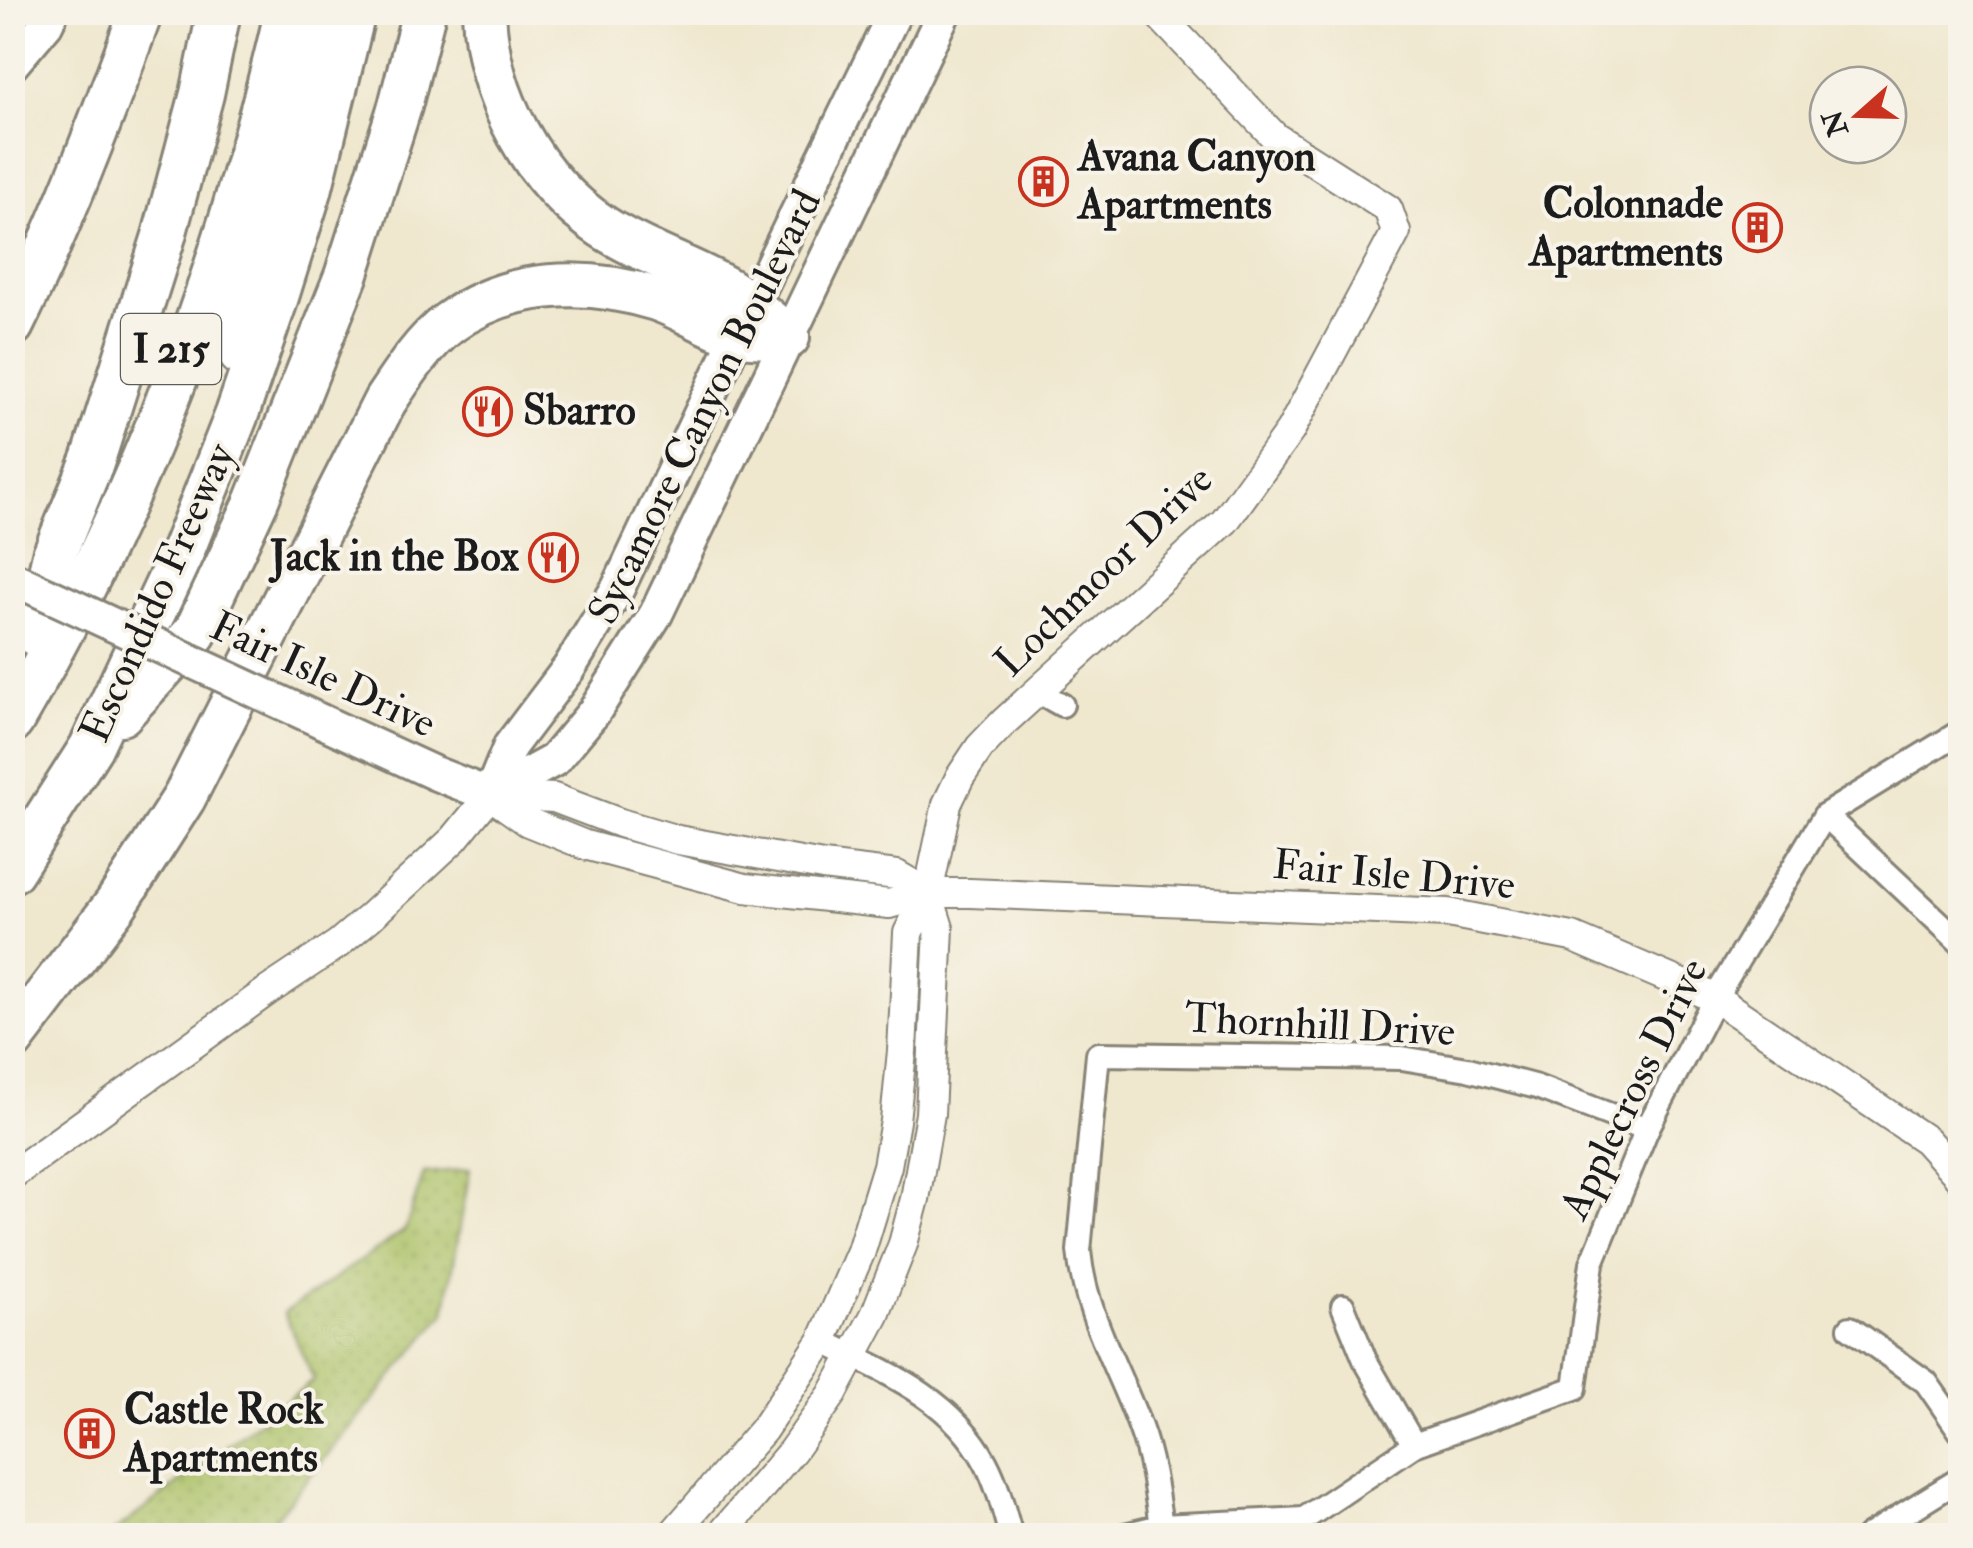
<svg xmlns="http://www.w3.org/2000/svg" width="1973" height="1548" font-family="'IM FELL Double Pica',serif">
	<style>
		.park { fill: url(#park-dots); stroke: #646e41; stroke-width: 2.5 }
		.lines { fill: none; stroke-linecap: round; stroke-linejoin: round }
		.minor-casing { stroke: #868275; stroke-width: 28 }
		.tertiary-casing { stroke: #868275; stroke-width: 32 }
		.secondary-casing { stroke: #868275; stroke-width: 38 }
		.motorway-casing { stroke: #868275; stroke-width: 48 }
		.minor { stroke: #fff; stroke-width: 22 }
		.tertiary { stroke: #fff; stroke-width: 28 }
		.secondary { stroke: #fff; stroke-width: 32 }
		.motorway { stroke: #fff; stroke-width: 42 }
		.secondary-bridge-casing { stroke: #868275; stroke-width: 38; stroke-linecap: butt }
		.secondary-bridge { stroke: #fff; stroke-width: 32 }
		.labels { text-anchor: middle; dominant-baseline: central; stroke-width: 8; stroke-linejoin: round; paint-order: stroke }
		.shield { fill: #f7f3e8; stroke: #5e5c59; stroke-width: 2.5 }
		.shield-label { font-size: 40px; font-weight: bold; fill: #1c1c1c }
		.poi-label { font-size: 42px; font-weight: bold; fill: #1c1c1c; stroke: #f7f3e8; text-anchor: start }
		.street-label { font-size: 42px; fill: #1c1c1c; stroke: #f7f3e8 }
	</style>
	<defs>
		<pattern id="park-dots" width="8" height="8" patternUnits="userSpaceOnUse" patternTransform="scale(2.5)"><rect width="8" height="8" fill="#abc166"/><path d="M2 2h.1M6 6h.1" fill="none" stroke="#93a558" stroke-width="1.8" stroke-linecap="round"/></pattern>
	</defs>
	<rect width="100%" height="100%" fill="#f7f3e8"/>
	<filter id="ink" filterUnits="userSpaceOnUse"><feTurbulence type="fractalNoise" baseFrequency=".01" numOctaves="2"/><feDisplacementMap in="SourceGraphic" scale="20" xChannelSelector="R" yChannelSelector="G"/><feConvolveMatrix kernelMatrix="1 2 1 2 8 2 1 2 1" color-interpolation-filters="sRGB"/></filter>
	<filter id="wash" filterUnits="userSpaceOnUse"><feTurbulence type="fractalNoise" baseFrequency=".0048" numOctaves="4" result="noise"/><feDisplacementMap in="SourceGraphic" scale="40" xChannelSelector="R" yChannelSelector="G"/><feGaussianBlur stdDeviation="2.25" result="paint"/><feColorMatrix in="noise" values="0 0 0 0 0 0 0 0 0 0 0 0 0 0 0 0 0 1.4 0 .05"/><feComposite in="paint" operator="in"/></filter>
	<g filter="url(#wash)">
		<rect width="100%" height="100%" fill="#efe7ce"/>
		<path class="park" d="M470,1169L445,1313L261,1535H110L314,1380L284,1313L405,1230L424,1173Z"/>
	</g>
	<g filter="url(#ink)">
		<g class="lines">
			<defs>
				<g id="minor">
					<path d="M1037,691L1062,705"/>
					<path d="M1825,815L1960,942"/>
					<path d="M1343,1306L1365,1360L1414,1445"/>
					<path d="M1850,1328L1926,1382L1960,1431"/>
					<path d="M822,1341C884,1371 952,1398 986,1463C998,1486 1004,1511 1011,1536"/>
					<path d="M1161,1526C1156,1492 1152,1459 1140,1427C1118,1367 1085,1315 1079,1251L1098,1054L1402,1058L1468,1069L1537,1087L1647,1129"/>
					<path d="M1120,1536L1161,1526L1304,1519L1414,1445L1575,1388L1592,1263L1647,1129L1715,998L1825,815L1960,732"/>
					<path d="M1868,1536L1960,1479"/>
				</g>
				<g id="tertiary">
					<path d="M490,795L528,822L585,845L745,888L889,904L928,893H970L1448,913L1572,937L1715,998L1926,1140L1960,1178"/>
					<path d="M490,795L554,798L620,823L678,840L823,866L897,875L928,893"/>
					<path d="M12,1175L266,992L338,944L370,917L454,839L490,795"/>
					<path d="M671,1536L763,1430L777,1409L822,1341L861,1251L887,1166L895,1121L902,1051L908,933L928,893L947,804L960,777L980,747L1005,721L1225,521L1290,431L1396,232L1388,209L1275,137L1156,12"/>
					<path d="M720,1536L792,1451L832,1395L875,1315L903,1244L915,1199L930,1114L939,928L928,893"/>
				</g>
				<g id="secondary">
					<path d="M12,64L46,24L52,12"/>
					<path d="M321,721L434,773L490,795"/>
					<path d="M490,795L554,760L594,712L656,614L944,12"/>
					<path d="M490,795L510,746L569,668L618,588L738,334L895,12"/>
				</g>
				<g id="motorway">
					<path d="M484,12C487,96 533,181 603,227C641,252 687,266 727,289C749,302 768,321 788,337"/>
					<path d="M12,325C62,224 102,118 141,12"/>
					<path d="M240,354L243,307L282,174L320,12"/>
					<path d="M35,634L54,555L93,460L164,236L202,94L219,12"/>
					<path d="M121,714L195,633L257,500L346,276L400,106L424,12"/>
					<path d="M12,721C116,542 195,352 250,153C263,106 276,60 286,12"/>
					<path d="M12,871L91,747L183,550L237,414L275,303L310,191L354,12"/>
					<path d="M12,1040L116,904L184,798L385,401C403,374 423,343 449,323C509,279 587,277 656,299C683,308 706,325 734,333C750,338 770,336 788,337"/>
				</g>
			</defs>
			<use href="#minor" class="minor-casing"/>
			<use href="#tertiary" class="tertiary-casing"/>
			<use href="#secondary" class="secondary-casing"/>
			<use href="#motorway" class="motorway-casing"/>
			<use href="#minor" class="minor"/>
			<use href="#tertiary" class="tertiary"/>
			<use href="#secondary" class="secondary"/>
			<use href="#motorway" class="motorway"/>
			<defs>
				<path id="secondary-bridge" d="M12,578L321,721"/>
			</defs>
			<use href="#secondary-bridge" class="secondary-bridge-casing"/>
			<use href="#secondary-bridge" class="secondary-bridge"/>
		</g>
	</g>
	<defs>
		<symbol id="building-ring" viewBox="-11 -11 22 22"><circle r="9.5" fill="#f7f3e8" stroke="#c8321e" stroke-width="1.5"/><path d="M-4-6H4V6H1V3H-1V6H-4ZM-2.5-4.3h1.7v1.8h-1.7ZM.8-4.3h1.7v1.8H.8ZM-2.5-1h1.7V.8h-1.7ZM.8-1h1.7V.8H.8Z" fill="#c8321e"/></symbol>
		<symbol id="restaurant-ring" viewBox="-11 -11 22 22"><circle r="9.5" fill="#f7f3e8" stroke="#c8321e" stroke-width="1.5"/><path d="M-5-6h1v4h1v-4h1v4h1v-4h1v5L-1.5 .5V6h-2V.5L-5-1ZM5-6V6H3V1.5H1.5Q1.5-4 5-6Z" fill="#c8321e"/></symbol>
	</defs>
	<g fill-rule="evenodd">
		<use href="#building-ring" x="1016" y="154" width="55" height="55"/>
		<use href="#building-ring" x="1730" y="200" width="55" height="55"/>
		<use href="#restaurant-ring" x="460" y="384" width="55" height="55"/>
		<use href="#restaurant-ring" x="526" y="530" width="55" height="55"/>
		<use href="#building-ring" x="62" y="1406" width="55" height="55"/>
	</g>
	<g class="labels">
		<rect class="shield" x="121" y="314" width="100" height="70" rx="8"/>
		<g class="shield-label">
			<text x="171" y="349">I 215</text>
		</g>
		<g class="poi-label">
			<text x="1078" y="157">Avana Canyon<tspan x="1078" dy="48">Apartments</tspan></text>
			<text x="1723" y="204" text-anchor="end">Colonnade<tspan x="1723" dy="48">Apartments</tspan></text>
			<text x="523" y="411">Sbarro</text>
			<text x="519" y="557" text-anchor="end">Jack in the Box</text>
			<text x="124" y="1410">Castle Rock<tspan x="124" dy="48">Apartments</tspan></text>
		</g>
		<g class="street-label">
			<text transform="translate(705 407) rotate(-64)">Sycamore Canyon Boulevard</text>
			<text transform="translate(1104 571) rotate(-44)">Lochmoor Drive</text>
			<text transform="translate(158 593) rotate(-66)">Escondido Freeway</text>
			<text transform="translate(323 675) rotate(25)">Fair Isle Drive</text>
			<text transform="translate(1394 875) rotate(5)">Fair Isle Drive</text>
			<text transform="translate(1320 1025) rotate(3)">Thornhill Drive</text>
			<text transform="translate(1634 1089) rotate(-64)">Applecross Drive</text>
		</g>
	</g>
	<rect width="1973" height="1548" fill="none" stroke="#f7f3e8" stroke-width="50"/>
	<g transform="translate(1858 115) rotate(250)"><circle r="48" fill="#f7f3e8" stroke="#9f9d96" stroke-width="2.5"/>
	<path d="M0-8L18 38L0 25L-18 38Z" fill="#c8321e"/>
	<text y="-15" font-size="28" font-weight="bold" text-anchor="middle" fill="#1c1c1c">N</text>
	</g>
</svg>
